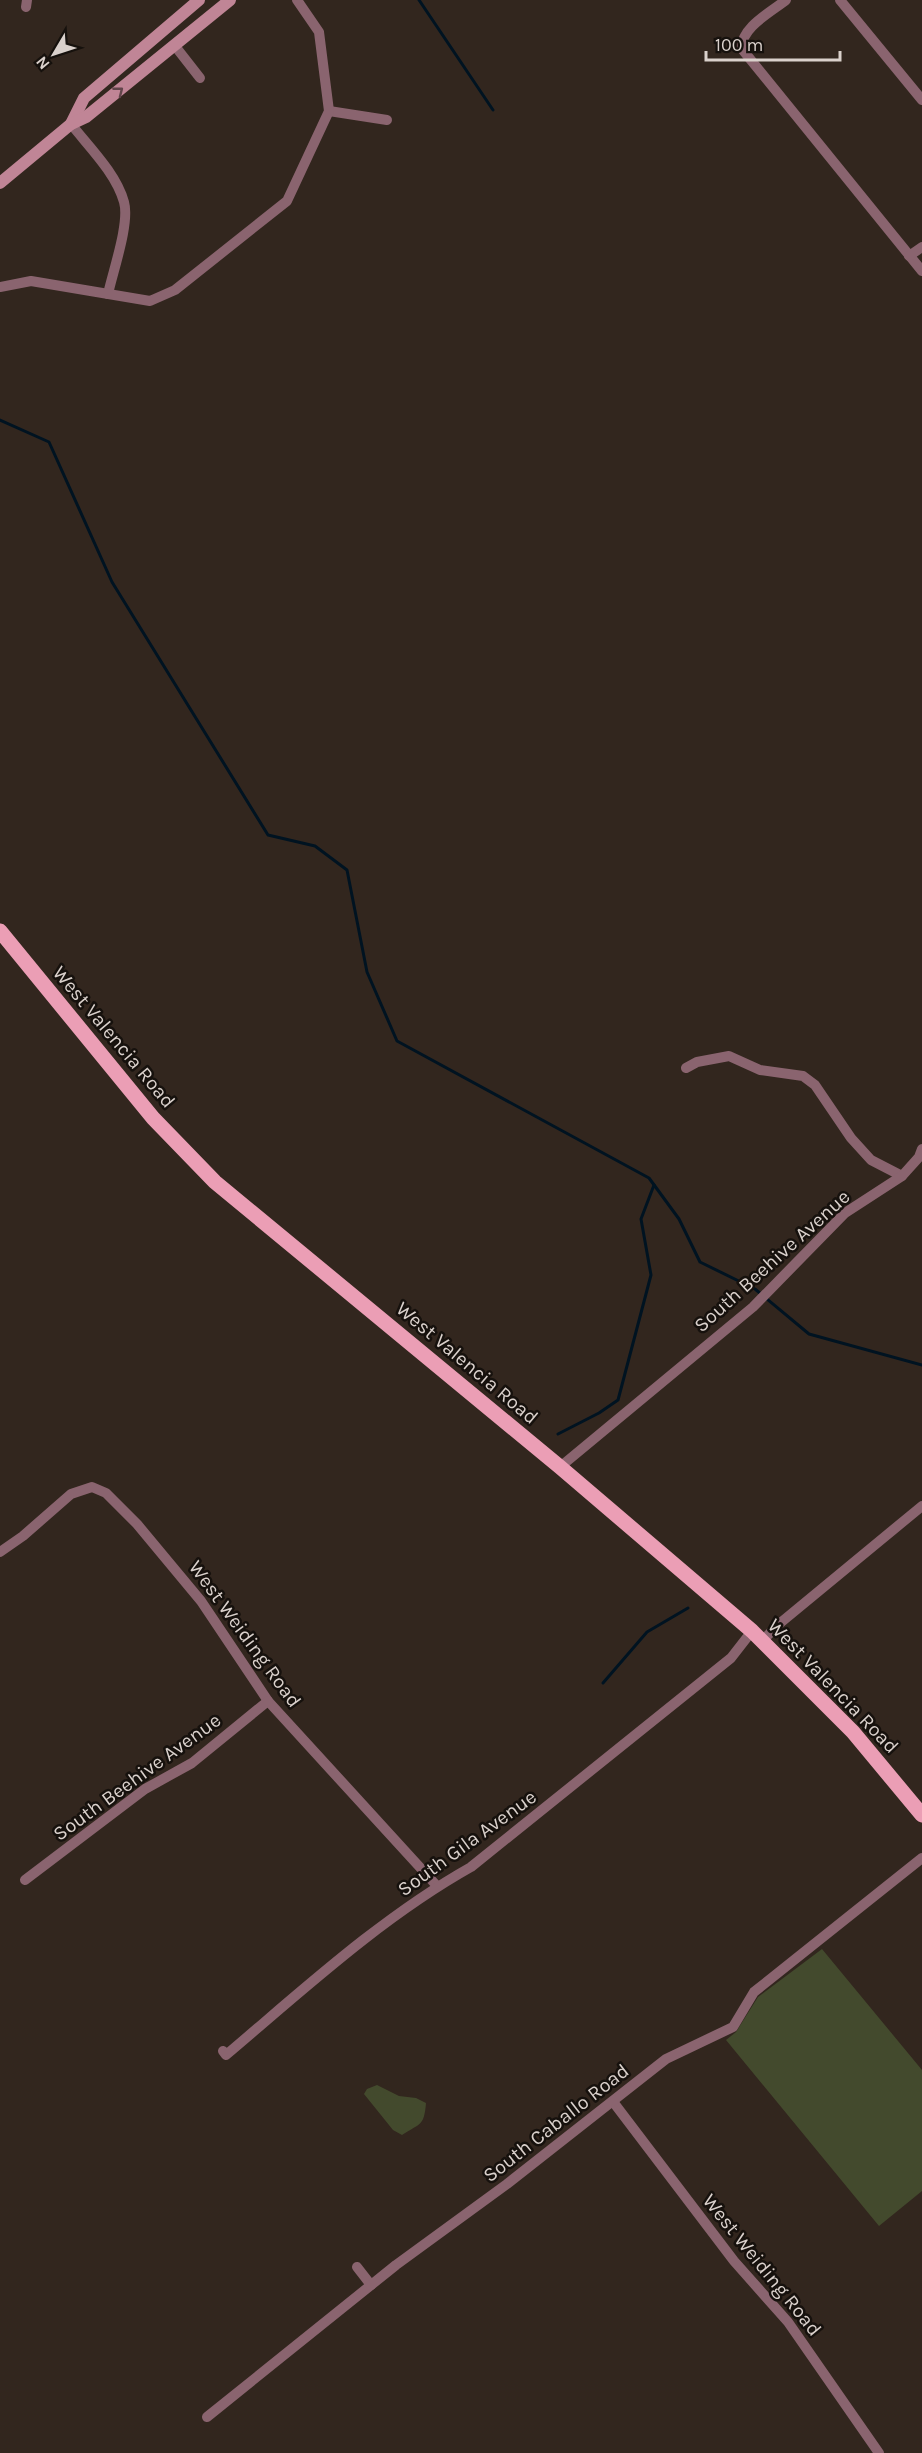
<svg xmlns="http://www.w3.org/2000/svg" width="922" height="2453" font-family="Karla,sans-serif">
	<style>
		.green { fill: #434a2d }
		.lines { fill: none; stroke-linecap: round; stroke-linejoin: round }
		.stream { stroke: #001321; stroke-width: 3 }
		.street { stroke: #8a646f; stroke-width: 10 }
		.secondary { stroke: #c08596; stroke-width: 12 }
		.primary { stroke: #eb9eb5; stroke-width: 15 }
		.oneway { stroke: #62454b }
		.labels { text-anchor: middle; dominant-baseline: central; stroke-width: 5; stroke-linejoin: round; paint-order: stroke }
		.street-label { font-size: 20px; fill: #dad1cc; stroke: #16110d }
	</style>
	<rect width="100%" height="100%" fill="#32261e"/>
	<g class="green">
		<path d="M822,1949L922,2070V2191L879,2226L726,2040L736,2032L758,1997Z"/>
		<path d="M377,2085L399,2096L416,2098L426,2103C424,2127 420,2123 402,2135L393,2130L364,2094L367,2089Z"/>
	</g>
	<g class="lines">
		<g class="stream">
			<path d="M419,0L493,110"/>
			<path d="M0,420L49,442L112,582L268,835L315,846L347,870L367,972L397,1041L649,1178L679,1219L700,1262L755,1289L809,1334L922,1365"/>
			<path d="M558,1434L599,1413L618,1400L651,1275L641,1219L654,1185"/>
			<path d="M603,1683L647,1632L688,1608"/>
		</g>
		<g class="street">
			<path d="M786,0C771,12 740,28 742,49L922,271"/>
			<path d="M840,0L922,100"/>
			<path d="M26,7L27,0"/>
			<path d="M175,46L200,78"/>
			<path d="M329,111L387,120"/>
			<path d="M71,124C89,147 116,173 124,202C130,223 113,271 108,294"/>
			<path d="M909,256L922,247"/>
			<path d="M0,287L31,281L150,301L175,290L287,201L329,111L319,32L297,0"/>
			<path d="M686,1068L697,1062L729,1056L760,1070L803,1076L815,1085L851,1138L871,1160L902,1176"/>
			<path d="M560,1467L753,1307L845,1213L902,1176L919,1157L922,1149"/>
			<path d="M0,1552L23,1536L71,1494L92,1487L106,1493L137,1524L201,1601L268,1701L437,1886"/>
			<path d="M762,1641L779,1624L922,1506"/>
			<path d="M25,1880L145,1789L192,1763L268,1701"/>
			<path d="M223,2051L226,2055C304,1989 382,1917 471,1867L731,1658L752,1631"/>
			<path d="M614,2103L734,2261L788,2322L879,2453"/>
			<path d="M357,2267L371,2285"/>
			<path d="M207,2417L396,2265L507,2184L666,2059L733,2027L754,1992L922,1858"/>
		</g>
		<g class="secondary">
			<path d="M71,124L84,98L199,0"/>
			<path d="M0,183L71,124L86,117L230,0"/>
		</g>
		<path class="primary" d="M0,931L153,1118L215,1182L560,1467L752,1631L853,1732L922,1815"/>
	</g>
	<defs><path id="oneway-chevron" d="M-2-3.5L2.5 0L-2 3.5" fill="none" stroke-width="1.6" stroke-linecap="round" stroke-linejoin="round" transform="scale(1.5)"/></defs>
	<use class="oneway" href="#oneway-chevron" transform="translate(119 91) rotate(-38)"/>
	<g class="labels">
		<g class="street-label">
			<text transform="translate(114 1037) rotate(50)">West Valencia Road</text>
			<text transform="translate(772 1261) rotate(-42)">South Beehive Avenue</text>
			<text transform="translate(467 1363) rotate(40)">West Valencia Road</text>
			<text transform="translate(245 1634) rotate(54)">West Weiding Road</text>
			<text transform="translate(833 1686) rotate(46)">West Valencia Road</text>
			<text transform="translate(137 1777) rotate(-36)">South Beehive Avenue</text>
			<text transform="translate(467 1843) rotate(-36)">South Gila Avenue</text>
			<text transform="translate(556 2123) rotate(-38)">South Caballo Road</text>
			<text transform="translate(762 2265) rotate(51)">West Weiding Road</text>
		</g>
	</g>
	<g transform="translate(54 54) rotate(231)" stroke="#16110d" stroke-width="4.5" paint-order="stroke">
	<path d="M0-4.5L10 22L0 15L-10 22Z" fill="#dad1cc"/>
	<text y="-9" font-size="16" font-weight="bold" text-anchor="middle" fill="#dad1cc">N</text>
	</g>
	<path d="M706 51v9h134v-9" fill="none" stroke="#dad1cc" stroke-width="3"/>
	<text x="715" y="51" font-size="18" fill="#dad1cc" stroke="#16110d" stroke-width="4.5" paint-order="stroke">100 m</text>
</svg>
